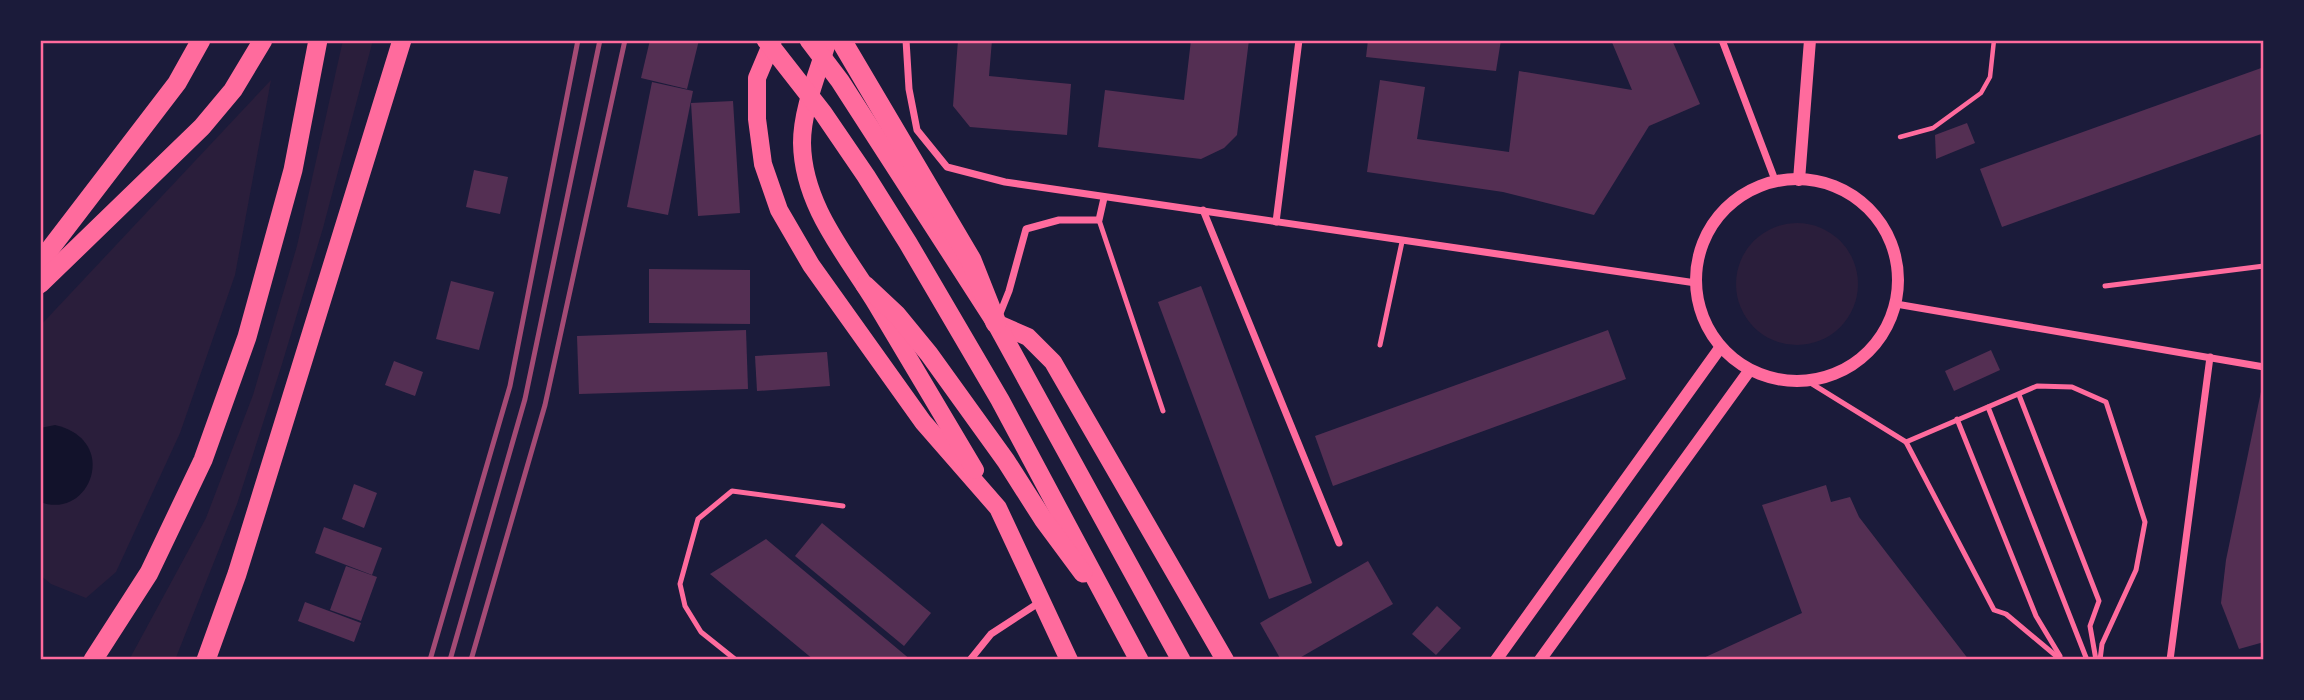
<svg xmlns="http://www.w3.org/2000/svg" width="2304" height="700" font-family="'Archivo Narrow',sans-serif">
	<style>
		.green { fill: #2a1e3b }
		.water { fill: #12122b }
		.building { fill: #542f53 }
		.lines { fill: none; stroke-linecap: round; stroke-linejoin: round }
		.path { stroke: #ff6b9d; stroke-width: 4.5 }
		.service { stroke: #ff6b9d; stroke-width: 5 }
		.minor { stroke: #ff6b9d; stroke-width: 7 }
		.tertiary { stroke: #ff6b9d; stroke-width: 12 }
		.primary { stroke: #ff6b9d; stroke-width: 18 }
		.trunk { stroke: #ff6b9d; stroke-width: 19 }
		.motorway { stroke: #ff6b9d; stroke-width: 21 }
		.rail { stroke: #a44b75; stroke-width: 5 }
		.neatline { fill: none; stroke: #ff6b9d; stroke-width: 2.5 }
	</style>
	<rect width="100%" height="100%" fill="#1b1b3a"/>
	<g class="green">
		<path d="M343,40H373L323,228L282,364L237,504L175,660H129L206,518L253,395L297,246Z"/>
		<path d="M271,80L235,275L180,433L116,572L86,598L51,584L40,575V326Z"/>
		<circle cx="1797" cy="284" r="61"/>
	</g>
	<path class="water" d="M55,425C121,440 90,521 40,502V428Z"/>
	<g class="building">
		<path d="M650,40H699L687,89L641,78Z"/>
		<path d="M958,40H992L989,76L1071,84L1067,135L970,127L953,106Z"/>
		<path d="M1191,40H1249L1237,135L1224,148L1201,159L1098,147L1105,90L1184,100Z"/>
		<path d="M1368,40H1501L1496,71L1366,57Z"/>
		<path d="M1611,40H1672L1700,104L1649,126L1594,215L1503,192L1367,172L1380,80L1425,87L1417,139L1509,152L1519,71L1632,90Z"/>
		<path d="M2264,67V133L2002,227L1980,169Z"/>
		<path d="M652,82L693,91L668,215L627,207Z"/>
		<path d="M733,101L740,213L698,216L691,103Z"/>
		<path d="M1967,123L1975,143L1936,159L1935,135Z"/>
		<path d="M474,170L508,177L500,214L466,207Z"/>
		<path d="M649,269L750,270V324L649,323Z"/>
		<path d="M451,281L494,292L479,350L436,339Z"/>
		<path d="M1201,286L1312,583L1269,599L1158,302Z"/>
		<path d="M746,330L748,389L579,394L577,336Z"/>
		<path d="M1608,330L1626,379L1333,486L1315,436Z"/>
		<path d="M1991,350L2000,370L1954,391L1945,371Z"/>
		<path d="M827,352L830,386L757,391L755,356Z"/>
		<path d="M394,361L423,372L415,396L385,385Z"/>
		<path d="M2263,382L2264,642L2239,649L2221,603L2226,560Z"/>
		<path d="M354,484L377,493L364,528L342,519Z"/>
		<path d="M1826,485L1831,502L1850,497L1859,517L1969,660H1699L1802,613L1762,505Z"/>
		<path d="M822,523L931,613L904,646L795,556Z"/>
		<path d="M324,527L382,548L372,575L315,553Z"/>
		<path d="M766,539L911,660H814L710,574Z"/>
		<path d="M1368,561L1393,604L1296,660H1281L1260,623Z"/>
		<path d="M346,566L377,577L361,621L330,610Z"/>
		<path d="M305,602L361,623L354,642L298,621Z"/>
		<path d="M1437,606L1461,628L1436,655L1412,634Z"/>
	</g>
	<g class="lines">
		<path class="path" d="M1900,137L1933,128L1981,93L1990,77L1994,40"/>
		<g class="service">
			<path d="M1099,220L1163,411"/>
			<path d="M2105,286L2264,266"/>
			<path d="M1380,345L1402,242"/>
			<path d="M1809,382L1906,442L2037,386L2072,387L2106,402L2145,522L2136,570L2102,644L2100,660"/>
			<path d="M2019,395L2099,601L2090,626L2096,660"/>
			<path d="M1988,407L2087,660"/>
			<path d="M1957,419L2036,616L2060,656"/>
			<path d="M1906,442L1994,610L2006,614L2061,660"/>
			<path d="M736,660L701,632L685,606L680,584L698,519L732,491L843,506"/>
		</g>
		<g class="minor">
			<path d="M906,40L909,89L917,130L947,167L1005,182L1696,283"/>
			<path d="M1722,40L1775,180"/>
			<path d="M1203,210L1339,543"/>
			<path d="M1276,222L1299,40"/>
			<path d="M1896,304L2264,367"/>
			<path d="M999,316L1009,291L1026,229L1059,220H1099L1104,198"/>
			<path d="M970,660L991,634L1040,602"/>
			<path d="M2170,660L2210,357"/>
		</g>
		<g class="tertiary">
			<circle cx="1797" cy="280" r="101"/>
			<path d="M1799,180L1810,40"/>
			<path d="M1496,660L1720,348"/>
			<path d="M1540,660L1749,371"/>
		</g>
		<g class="primary">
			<path d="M773,40L757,78V119L763,164L779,210L811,265L923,422L998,508L1069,660"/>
			<path d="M828,40C818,73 802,109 802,143C803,206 846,254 877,305C910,360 942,415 975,470"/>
			<path d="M996,323L1028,337L1053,362L1225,660"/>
		</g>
		<g class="trunk">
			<path d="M766,40L823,113L866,176L908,243L1000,400L1139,660"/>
			<path d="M809,40L840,81L996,323L1181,660"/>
			<path d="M40,262L177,83L201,40"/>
			<path d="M40,284L202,127L233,90L263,40"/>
			<path d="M865,285L897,315L929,354L1006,461L1043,519L1083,573"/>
			<path d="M93,660L149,573L203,460L247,337L293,170L318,40"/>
			<path d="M206,660L237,574L402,40"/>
		</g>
		<path class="motorway" d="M841,40L971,260L996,323"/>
		<g class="rail">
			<path d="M430,660L510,386L578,40"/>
			<path d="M450,660L525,399L600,40"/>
			<path d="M471,660L545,405L625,40"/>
		</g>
	</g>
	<rect width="2304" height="700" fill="none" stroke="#1b1b3a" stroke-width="84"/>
	<rect x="42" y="42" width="2220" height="616" class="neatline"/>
</svg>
